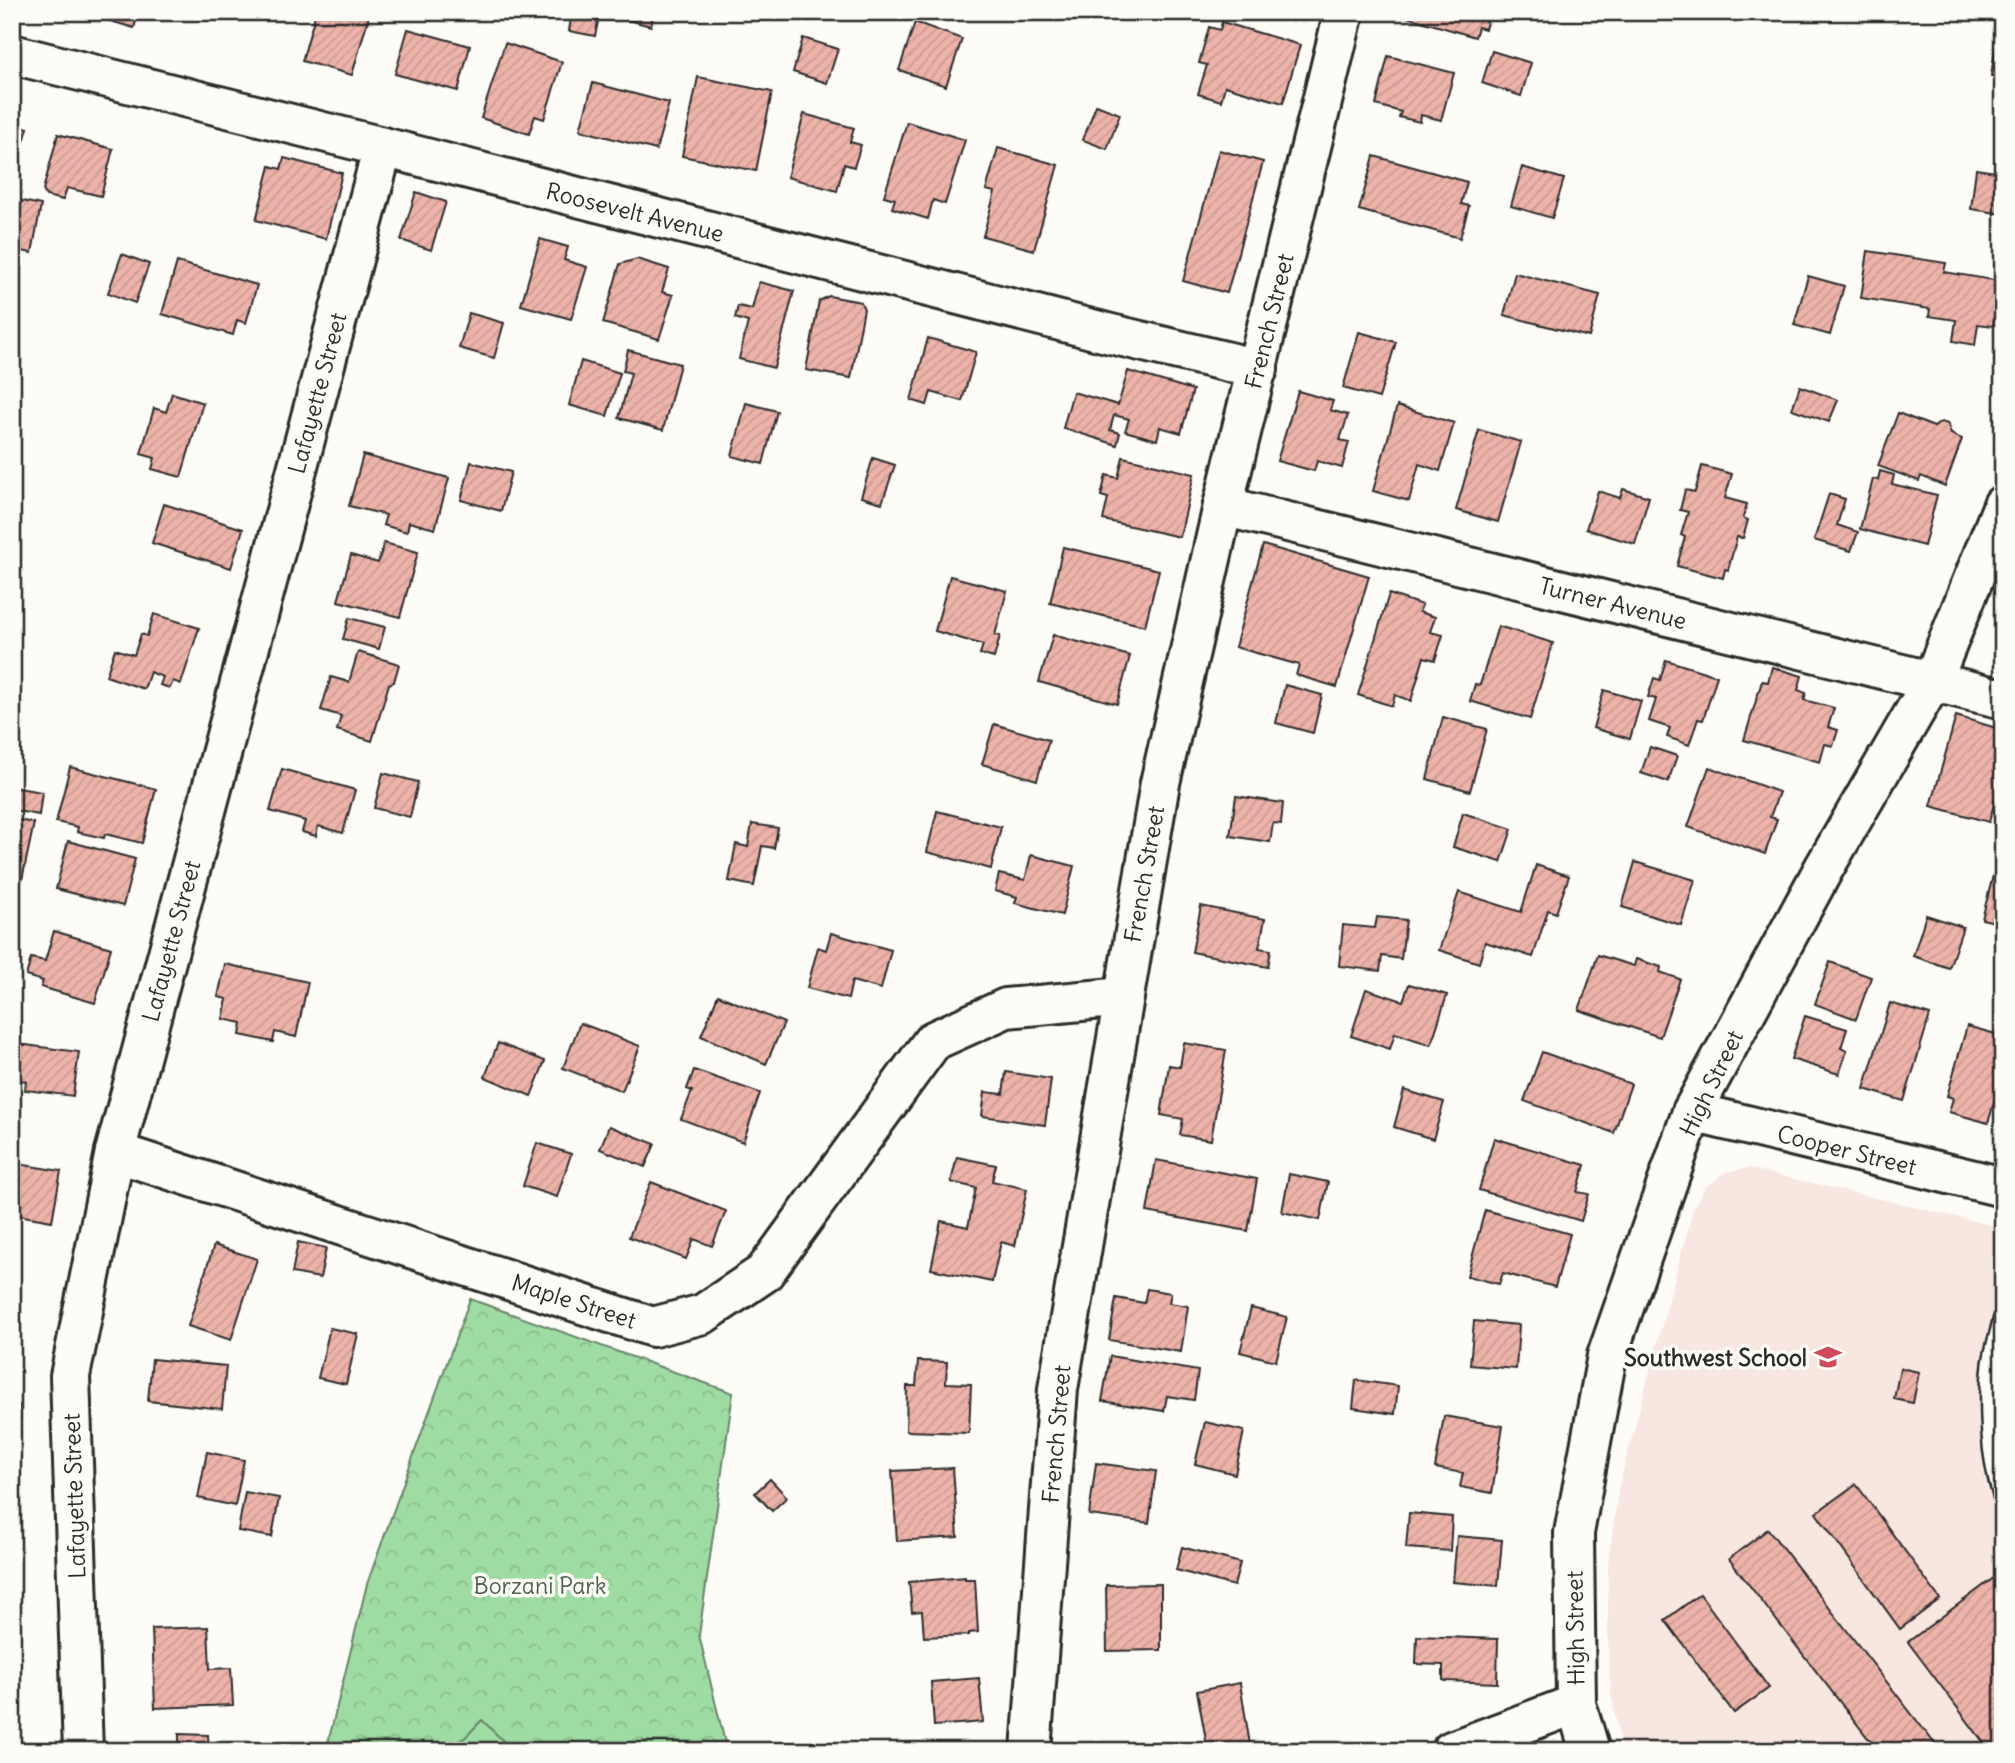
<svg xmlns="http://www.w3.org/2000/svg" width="2015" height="1763" font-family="Delius,sans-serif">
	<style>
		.built { fill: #f8e6e0 }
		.park { fill: url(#park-crowns); stroke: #658467; stroke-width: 2 }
		.garden { fill: #9fdca3; stroke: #658467; stroke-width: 2 }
		.building { fill: url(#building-hatch); stroke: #2b2b2b; stroke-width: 2 }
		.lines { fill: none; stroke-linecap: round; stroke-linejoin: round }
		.lane-casing { stroke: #2b2b2b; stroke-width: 24 }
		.street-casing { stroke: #2b2b2b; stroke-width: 44 }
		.secondary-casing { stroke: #2b2b2b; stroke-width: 44 }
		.lane { stroke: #fdfcf7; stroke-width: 19 }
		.street { stroke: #fdfcf7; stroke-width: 38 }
		.secondary { stroke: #fdfcf7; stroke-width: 38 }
		.labels { text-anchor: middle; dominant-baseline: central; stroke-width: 7; stroke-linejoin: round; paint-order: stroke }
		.street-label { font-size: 23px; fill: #2b2b2b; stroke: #fdfcf7 }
		.poi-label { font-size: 23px; font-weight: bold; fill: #2b2b2b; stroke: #fdfcf7; text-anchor: end }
		.park-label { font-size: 23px; fill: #4e604f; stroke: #fdfcf7 }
	</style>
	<defs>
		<pattern id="park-crowns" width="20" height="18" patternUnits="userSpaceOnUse" patternTransform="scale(1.75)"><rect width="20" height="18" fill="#9fdca3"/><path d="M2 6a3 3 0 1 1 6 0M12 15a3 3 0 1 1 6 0" fill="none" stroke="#89bd8c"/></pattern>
		<pattern id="building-hatch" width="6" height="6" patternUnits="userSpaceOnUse" patternTransform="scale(1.75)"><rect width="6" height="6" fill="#edb3a9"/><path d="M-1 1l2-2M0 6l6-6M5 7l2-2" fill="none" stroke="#cb9a92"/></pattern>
	</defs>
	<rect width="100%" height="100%" fill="#fdfcf7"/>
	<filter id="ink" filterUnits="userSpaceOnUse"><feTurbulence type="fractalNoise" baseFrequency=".0143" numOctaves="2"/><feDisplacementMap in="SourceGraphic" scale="14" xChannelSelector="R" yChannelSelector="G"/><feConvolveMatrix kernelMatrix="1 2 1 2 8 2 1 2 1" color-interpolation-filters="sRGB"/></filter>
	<g filter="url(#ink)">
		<path class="built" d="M1748,1168L2003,1228V1751H1622L1611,1694L1608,1643V1562L1619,1486L1694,1206L1705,1188L1725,1172Z"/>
		<path class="park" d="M470,1299L733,1393L699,1635L727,1751H326L367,1584Z"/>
		<path class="garden" d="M482,1720L513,1751H452Z"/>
		<g class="building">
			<path d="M87,12H139L134,28L87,14Z"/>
			<path d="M316,12H370L352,75L302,61Z"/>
			<path d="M572,12H600L595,36L569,31Z"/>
			<path d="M609,12H654L651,26L608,15Z"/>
			<path d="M1397,12H1490L1485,29L1478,27L1475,37L1397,14Z"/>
			<path d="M915,22L962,39L946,86L899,70Z"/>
			<path d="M1222,22L1300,45L1283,103L1225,86L1221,101L1198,94L1207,65L1199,63L1209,27L1220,30Z"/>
			<path d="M408,29L470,46L458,91L395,74Z"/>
			<path d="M1998,31L2003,32V78L1991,76Z"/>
			<path d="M803,38L838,49L827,83L793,72Z"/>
			<path d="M505,43L562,62L544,119L535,116L529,134L481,118Z"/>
			<path d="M1492,51L1531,63L1521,96L1482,83Z"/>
			<path d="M1388,56L1454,73L1441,120L1421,115L1420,122L1399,117L1401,112L1376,105Z"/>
			<path d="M698,77L772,92L756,171L682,156Z"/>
			<path d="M593,83L669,103L656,150L580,130Z"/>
			<path d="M1096,105L1120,114L1107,149L1083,140Z"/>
			<path d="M804,114L854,128L850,142L861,145L854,167L844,164L837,191L787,177Z"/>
			<path d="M907,122L965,140L945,204L933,200L928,219L892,208L895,199L884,196Z"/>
			<path d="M12,124L28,128L13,178H12Z"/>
			<path d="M58,134L113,149L101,196L67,188L63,200L46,196L43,190Z"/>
			<path d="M998,148L1058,165L1034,250L983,236L995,192L986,190Z"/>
			<path d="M1219,150L1263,162L1227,293L1183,281Z"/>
			<path d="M1374,156L1467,182L1461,204L1469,206L1460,238L1359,210Z"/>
			<path d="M284,158L342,173L326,239L256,220L270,166L281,169Z"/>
			<path d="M1522,167L1564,179L1552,218L1511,206Z"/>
			<path d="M1976,169L2003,173V214L1971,209Z"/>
			<path d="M416,192L446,202L431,250L401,240Z"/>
			<path d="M18,200L41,205L32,253L12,249V227Z"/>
			<path d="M540,239L568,247L564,260L587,267L571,319L521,305Z"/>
			<path d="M1868,251L1946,263L1944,272L2000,281L1993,326L1978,324L1975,345L1953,341L1956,320L1929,316L1930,309L1861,298Z"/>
			<path d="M122,254L149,264L135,303L108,293Z"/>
			<path d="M637,259L669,269L662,292L673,295L659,339L603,323L620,264Z"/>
			<path d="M177,262L257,285L246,323L237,320L233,335L162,314Z"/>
			<path d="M1515,273L1600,295L1589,337L1504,315Z"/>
			<path d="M1808,276L1844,286L1830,335L1794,325Z"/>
			<path d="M759,282L794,291L774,368L739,359L748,322L735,318L738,306L752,309Z"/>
			<path d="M829,296L861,302L864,309L851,378L806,370L819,301Z"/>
			<path d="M469,313L504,323L494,358L459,348Z"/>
			<path d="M1359,332L1396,342L1379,398L1343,388Z"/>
			<path d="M928,338L976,352L962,401L931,392L927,405L911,400Z"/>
			<path d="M628,350L680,364L663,430L619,418L631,373L623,371Z"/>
			<path d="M581,361L620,373L607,416L569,405Z"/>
			<path d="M1128,371L1193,390L1181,433L1160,427L1157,440L1125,431L1129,419L1114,415L1110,430L1120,433L1117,445L1063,428L1073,392L1118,405Z"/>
			<path d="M1800,386L1838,400L1829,422L1792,409Z"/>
			<path d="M1298,391L1333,401L1330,410L1348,415L1340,440L1349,442L1342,468L1317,461L1314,471L1277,461Z"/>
			<path d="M172,393L203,403L181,477L152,469L155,458L141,454L154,408L166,412Z"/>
			<path d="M746,403L777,411L763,464L732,456Z"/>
			<path d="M1397,406L1454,423L1440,471L1419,464L1409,501L1373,491Z"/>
			<path d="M1898,413L1934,427L1941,422L1948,424L1951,434L1962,439L1945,486L1921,476L1919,481L1878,466Z"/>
			<path d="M1479,430L1521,442L1498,522L1456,510Z"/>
			<path d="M363,455L449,478L435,529L409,522L407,532L383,525L386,515L349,506Z"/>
			<path d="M1123,457L1194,474L1180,537L1103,520L1108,498L1101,496L1106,475L1118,478Z"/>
			<path d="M873,458L895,465L882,503L861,497Z"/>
			<path d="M471,462L511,472L501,511L461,500Z"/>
			<path d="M1702,466L1732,474L1725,498L1747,504L1743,518L1748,520L1743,538L1737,537L1728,570L1725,569L1723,578L1677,566L1685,537L1681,535L1688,512L1680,510L1685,490L1695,492Z"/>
			<path d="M1880,471L1894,475L1892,484L1937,495L1924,546L1860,529L1873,479L1878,480Z"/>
			<path d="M1623,489L1649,497L1635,544L1586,529L1598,491L1620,498Z"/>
			<path d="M1829,494L1845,499L1837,525L1858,532L1851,551L1814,540Z"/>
			<path d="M164,504L243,529L231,568L152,543Z"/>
			<path d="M384,543L418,552L400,617L338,601L351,555L378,563Z"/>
			<path d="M1263,545L1369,576L1337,687L1296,675L1299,665L1235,647Z"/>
			<path d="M1063,547L1159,570L1145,626L1050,603Z"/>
			<path d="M950,576L1007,591L995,635L1000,636L994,658L980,654L983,645L935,631Z"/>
			<path d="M1389,594L1422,605L1419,612L1435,617L1430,632L1443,635L1435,660L1424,657L1411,701L1395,695L1392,706L1358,695Z"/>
			<path d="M154,614L199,628L181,684L173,681L170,688L160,685L163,677L150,672L144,689L106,676L115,649L134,655L141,634L147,636Z"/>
			<path d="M349,618L385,627L379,649L343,639Z"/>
			<path d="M1498,626L1553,643L1530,719L1470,701L1475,684L1480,685Z"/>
			<path d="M1053,635L1130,656L1117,704L1039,682Z"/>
			<path d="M358,652L399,664L394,682L389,684L372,741L337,730L341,716L321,710L331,677L349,682Z"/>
			<path d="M1666,660L1717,676L1703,720L1698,719L1689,745L1667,737L1670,728L1649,721L1656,699L1648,697L1654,678L1660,680Z"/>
			<path d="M1772,667L1802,676L1798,690L1806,693L1804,700L1834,708L1828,727L1838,730L1833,746L1825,744L1820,762L1744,740L1762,681L1768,682Z"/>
			<path d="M1285,685L1322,695L1313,733L1276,723Z"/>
			<path d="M1604,690L1641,701L1630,739L1593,728Z"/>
			<path d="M1956,716L2003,730V773L1989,822L1931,806Z"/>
			<path d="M1443,717L1487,729L1470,791L1427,779Z"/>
			<path d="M994,724L1049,740L1037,780L982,764Z"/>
			<path d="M1650,747L1677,756L1668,782L1641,773Z"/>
			<path d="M70,767L156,789L142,843L105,834L104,838L77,832L78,827L56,822Z"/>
			<path d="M1709,767L1779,792L1770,817L1777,819L1765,854L1688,827Z"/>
			<path d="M282,769L355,790L343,833L318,826L316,836L302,832L305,821L270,811Z"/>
			<path d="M383,773L418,782L410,817L374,808Z"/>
			<path d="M12,787L42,792L39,815L12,810Z"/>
			<path d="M1236,796L1283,803L1281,824L1273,823L1270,842L1230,836Z"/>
			<path d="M937,811L1001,827L991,869L927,852Z"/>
			<path d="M1463,813L1512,829L1501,862L1453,847Z"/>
			<path d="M12,819L34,823L22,880L12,878Z"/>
			<path d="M752,824L778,828L774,848L762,846L754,886L729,881L736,844L748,847Z"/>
			<path d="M2003,836V924L1982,919Z"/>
			<path d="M68,841L135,859L123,906L56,889Z"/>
			<path d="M1031,855L1074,866L1062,915L1015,903L1017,897L995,891L999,874L1025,880Z"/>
			<path d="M1635,862L1695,880L1681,925L1622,907Z"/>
			<path d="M1536,865L1569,876L1556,913L1548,910L1533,957L1485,942L1479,963L1439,950L1459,892L1521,912Z"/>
			<path d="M1201,906L1265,919L1259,948L1271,950L1268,967L1192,952Z"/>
			<path d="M1926,915L1963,927L1949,968L1913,956Z"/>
			<path d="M1377,917L1406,920L1401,959L1382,956L1380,971L1339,966L1343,925L1375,928Z"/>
			<path d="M54,931L111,948L95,1003L41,987L43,981L26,976L31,958L45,961Z"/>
			<path d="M831,933L891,950L881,989L852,981L848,999L807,988L818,947L826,950Z"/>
			<path d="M1598,955L1634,966L1636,959L1661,967L1660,972L1680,979L1660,1037L1579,1010Z"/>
			<path d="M1830,962L1871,977L1856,1019L1815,1004Z"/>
			<path d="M225,964L308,982L296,1037L275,1032L273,1042L240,1035L242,1023L223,1019L227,999L218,997Z"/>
			<path d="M1409,984L1447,995L1431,1045L1395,1033L1390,1049L1351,1036L1366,989L1403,1001Z"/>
			<path d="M718,995L784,1023L766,1064L701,1036Z"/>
			<path d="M1890,1003L1930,1015L1904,1101L1864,1089Z"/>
			<path d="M1805,1016L1847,1029L1841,1048L1847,1051L1839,1074L1791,1059Z"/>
			<path d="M580,1023L640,1046L622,1091L563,1068Z"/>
			<path d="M1967,1026L2003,1036V1072L1988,1123L1949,1112L1953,1098L1947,1096Z"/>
			<path d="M498,1043L545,1061L531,1096L485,1077Z"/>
			<path d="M1184,1043L1226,1050L1211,1140L1180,1135L1183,1119L1161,1115L1169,1065L1180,1067Z"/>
			<path d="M18,1044L79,1052L73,1096L25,1090L26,1081L13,1079Z"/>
			<path d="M1542,1052L1631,1084L1614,1133L1524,1101Z"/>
			<path d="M694,1070L760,1093L743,1142L681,1119L692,1091L687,1089Z"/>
			<path d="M1006,1072L1051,1079L1045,1125L982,1116L985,1092L1003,1094Z"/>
			<path d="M1404,1090L1444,1102L1433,1139L1394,1127Z"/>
			<path d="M609,1126L655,1144L645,1167L600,1149Z"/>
			<path d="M1494,1138L1585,1165L1577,1192L1589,1194L1581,1221L1479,1190Z"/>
			<path d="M537,1143L571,1154L557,1197L523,1186Z"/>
			<path d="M957,1157L996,1165L992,1181L1027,1189L1015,1246L1001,1242L992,1282L931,1269L941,1221L968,1227L976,1188L951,1182Z"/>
			<path d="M1156,1160L1257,1179L1248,1231L1147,1212Z"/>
			<path d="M12,1163L61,1171L52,1221L12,1214Z"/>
			<path d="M1289,1174L1328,1182L1320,1220L1282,1212Z"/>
			<path d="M651,1182L726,1211L712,1246L694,1239L686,1259L629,1237Z"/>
			<path d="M1485,1210L1570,1234L1555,1287L1503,1273L1499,1284L1467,1276Z"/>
			<path d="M298,1242L326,1248L320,1278L292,1273Z"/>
			<path d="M214,1245L257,1259L231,1340L188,1326Z"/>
			<path d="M1147,1289L1171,1293L1169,1303L1188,1306L1181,1352L1109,1340L1116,1298L1144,1303Z"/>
			<path d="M1251,1308L1287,1317L1276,1361L1240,1352Z"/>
			<path d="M1474,1321L1519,1325L1516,1369L1470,1365Z"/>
			<path d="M330,1328L358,1334L346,1384L318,1378Z"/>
			<path d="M1110,1356L1198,1371L1194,1400L1167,1396L1164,1411L1102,1401Z"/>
			<path d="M152,1359L226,1366L222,1409L148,1401Z"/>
			<path d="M918,1361L947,1362L946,1383L971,1384L969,1433L906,1431L907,1386H916Z"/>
			<path d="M1900,1368L1919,1372L1913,1403L1894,1399Z"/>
			<path d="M1356,1380L1398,1386L1395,1414L1353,1408Z"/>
			<path d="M12,1405H19L17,1458H12Z"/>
			<path d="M1444,1416L1503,1426L1492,1493L1460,1487L1463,1473L1435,1468Z"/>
			<path d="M1205,1422L1244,1431L1235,1474L1195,1464Z"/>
			<path d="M207,1452L244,1460L235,1506L198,1498Z"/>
			<path d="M1096,1463L1156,1471L1149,1523L1089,1515Z"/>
			<path d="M953,1468L958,1537L897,1541L892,1471Z"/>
			<path d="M770,1479L787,1497L772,1511L755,1493Z"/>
			<path d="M1856,1484L1940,1599L1900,1629L1816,1513Z"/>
			<path d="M245,1492L279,1498L272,1537L238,1531Z"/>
			<path d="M1409,1513L1452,1517L1450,1551L1406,1548Z"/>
			<path d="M1768,1529L1935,1744L1926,1751H1878L1729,1559Z"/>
			<path d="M1457,1536L1502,1540L1498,1586L1453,1582Z"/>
			<path d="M1182,1547L1240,1563L1234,1586L1176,1570Z"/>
			<path d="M2003,1571V1745L1995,1751H1990L1908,1642Z"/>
			<path d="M965,1577V1579H975L978,1632L969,1633V1635L924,1637L922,1611L912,1612L909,1582Z"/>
			<path d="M1161,1584V1650L1107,1651L1106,1585Z"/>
			<path d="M1700,1594L1769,1688L1734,1713L1665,1620Z"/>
			<path d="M208,1627L210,1669L231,1668L233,1705L155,1708L152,1629Z"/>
			<path d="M1417,1636L1498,1639L1497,1683L1446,1681L1443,1680V1665L1416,1664Z"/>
			<path d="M979,1678L983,1722L934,1726L931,1682Z"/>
			<path d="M1240,1683L1251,1751H1208L1197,1691Z"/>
			<path d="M179,1734L208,1735L209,1751H149V1747H179Z"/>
		</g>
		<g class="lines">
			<defs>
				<path id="lane" d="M2003,1321C2000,1335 1995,1349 1993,1364C1988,1404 1991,1457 2003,1495"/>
				<g id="street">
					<path d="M12,54L383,147L1111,334L1258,369"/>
					<path d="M1223,506L2003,699"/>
					<path d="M1692,1112L2003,1187"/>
					<path d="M115,1152L653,1327L703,1314L764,1273L933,1041L1006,1008L1124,997"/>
					<path d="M83,1751L70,1376L115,1152L383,147"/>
					<path d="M1031,1751L1058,1389L1160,783L1223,506L1344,12"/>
					<path d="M1451,1751L1576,1704"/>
				</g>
				<path id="secondary" d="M1590,1751L1576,1704L1574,1533L1607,1356L1692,1112L1824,868L1932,682L2003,505"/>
			</defs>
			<use href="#lane" class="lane-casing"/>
			<use href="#street" class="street-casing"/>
			<use href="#secondary" class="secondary-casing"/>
			<use href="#lane" class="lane"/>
			<use href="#street" class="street"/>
			<use href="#secondary" class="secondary"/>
		</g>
	</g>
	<defs>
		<symbol id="school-bare" viewBox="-9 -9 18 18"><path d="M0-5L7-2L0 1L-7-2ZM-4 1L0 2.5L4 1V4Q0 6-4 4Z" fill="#d1495b" stroke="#fdfcf7" stroke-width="2.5" paint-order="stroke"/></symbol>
	</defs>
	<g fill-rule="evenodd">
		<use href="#school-bare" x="1809" y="1338" width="38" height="38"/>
	</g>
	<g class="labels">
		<g class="street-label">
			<text transform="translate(635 212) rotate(14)">Roosevelt Avenue</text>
			<text transform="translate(1269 321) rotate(-76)">French Street</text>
			<text transform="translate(317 393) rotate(-75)">Lafayette Street</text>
			<text transform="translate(1613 603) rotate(14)">Turner Avenue</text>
			<text transform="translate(1144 874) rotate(-80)">French Street</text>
			<text transform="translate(171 941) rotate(-75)">Lafayette Street</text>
			<text transform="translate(1711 1083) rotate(-64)">High Street</text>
			<text transform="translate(1847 1150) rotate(14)">Cooper Street</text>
			<text transform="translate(574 1301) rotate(18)">Maple Street</text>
			<text transform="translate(1056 1434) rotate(-85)">French Street</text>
			<text transform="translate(74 1496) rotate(-92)">Lafayette Street</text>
			<text transform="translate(1575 1628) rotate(-91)">High Street</text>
		</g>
		<g class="poi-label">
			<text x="1807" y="1357">Southwest School</text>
		</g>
		<g class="park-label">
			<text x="540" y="1585">Borzani Park</text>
		</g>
	</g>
	<rect width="2015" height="1763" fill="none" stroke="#fdfcf7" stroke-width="42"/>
	<rect x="21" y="21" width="1973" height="1721" fill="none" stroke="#2b2b2b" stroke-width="2.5" filter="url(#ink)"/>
</svg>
